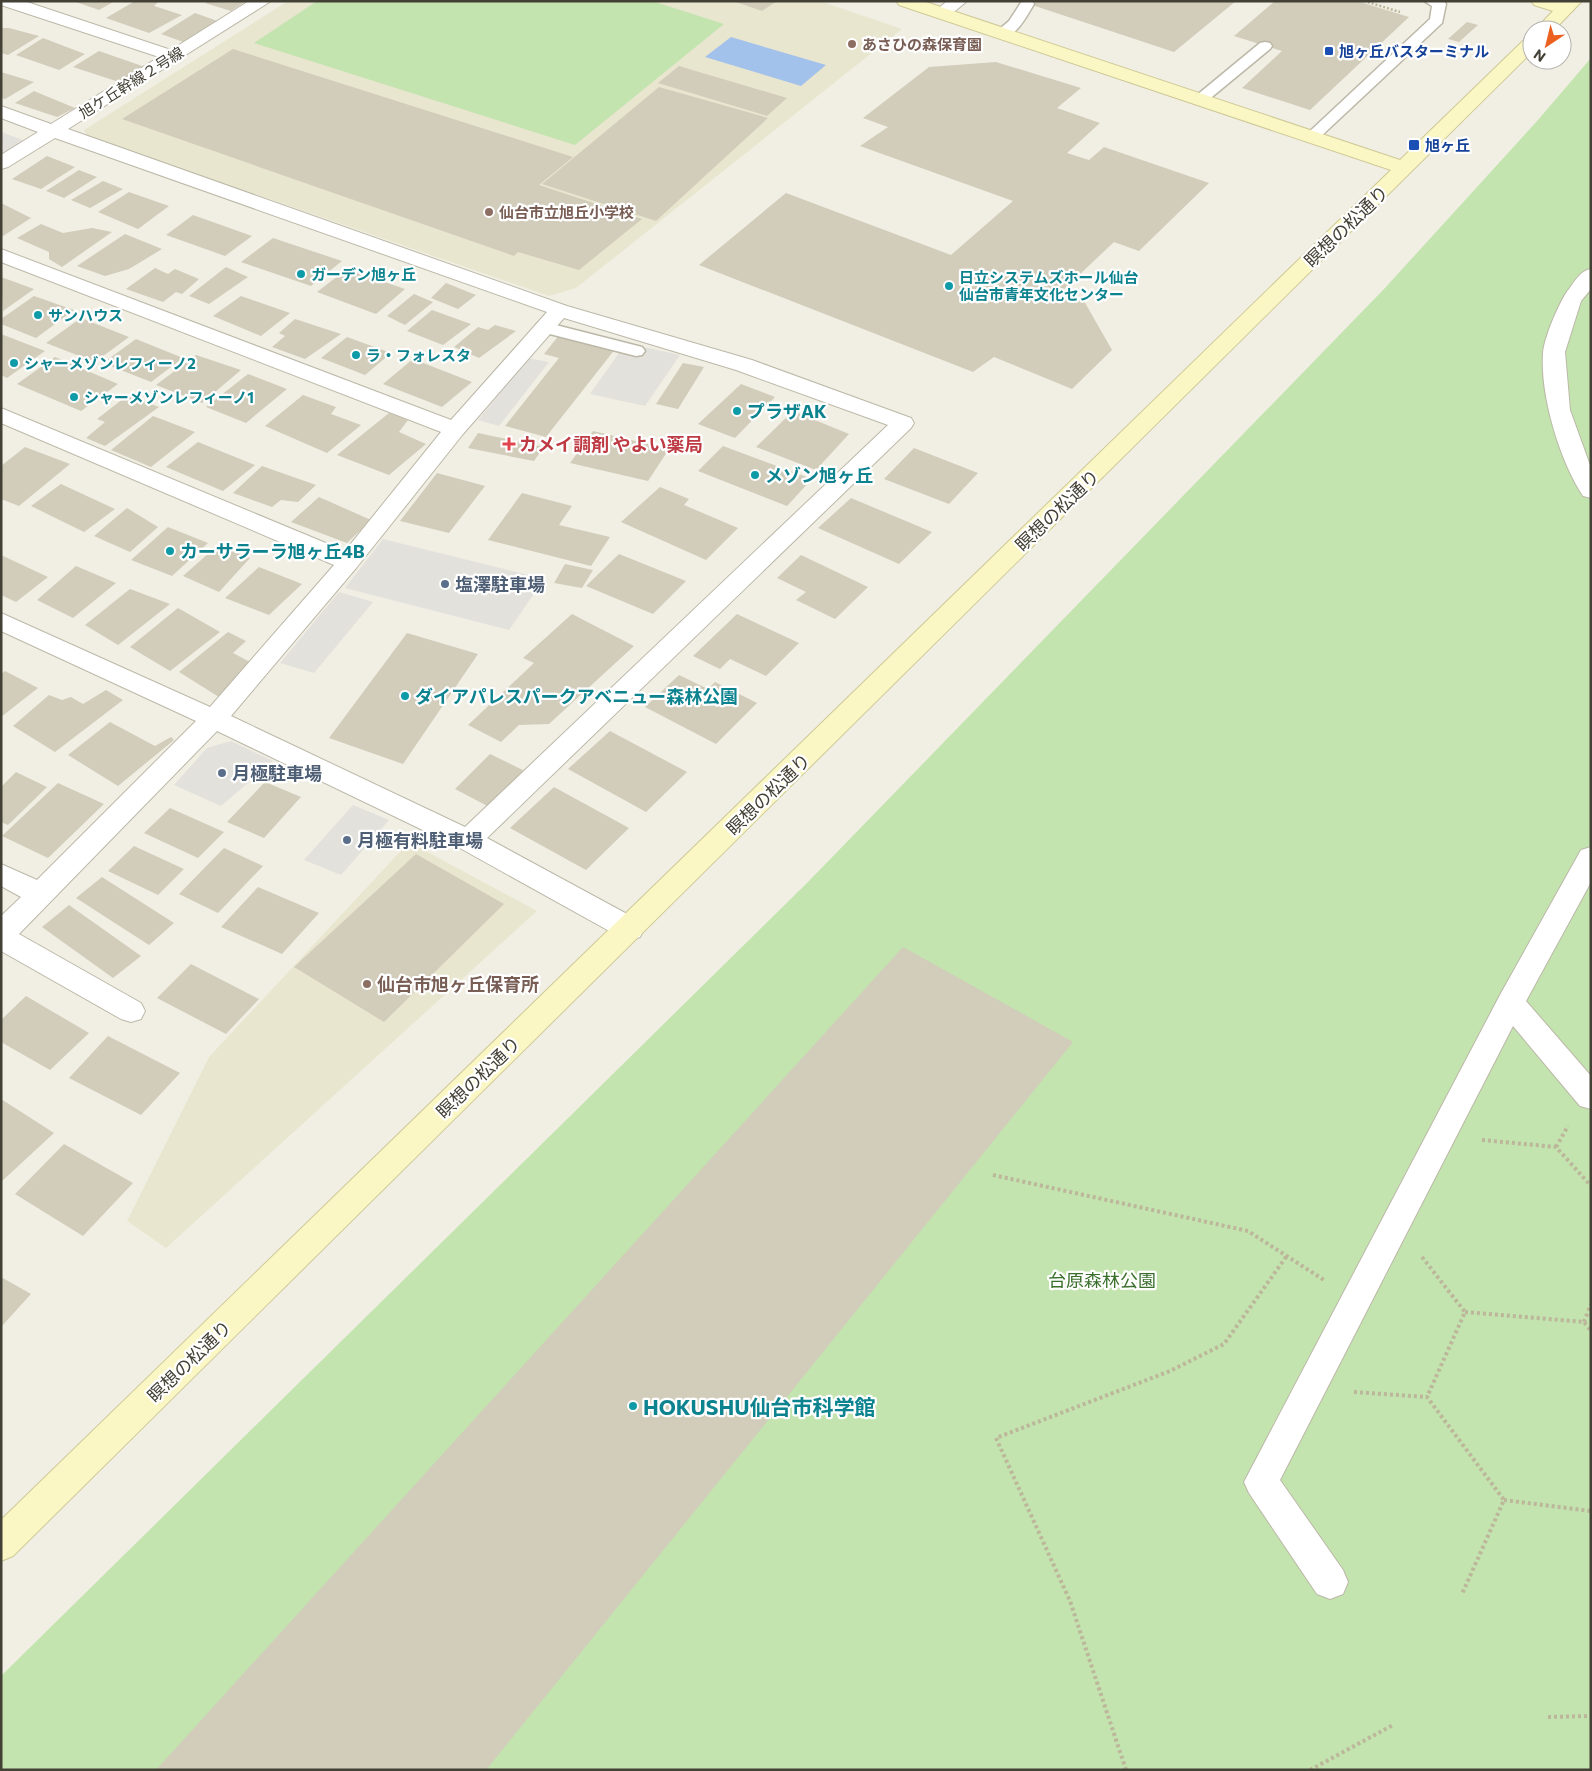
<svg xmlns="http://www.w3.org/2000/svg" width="1592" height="1771" font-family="Commissioner,'Noto Sans JP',sans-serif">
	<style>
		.education { fill: #e9e6cf }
		.green { fill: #c3e3af }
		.parking { fill: #e2e1dc }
		.water { fill: #a3c2eb }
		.building { fill: #d2ccba }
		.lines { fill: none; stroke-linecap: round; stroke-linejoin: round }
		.lane-casing { stroke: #bcb8a8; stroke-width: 3 }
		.street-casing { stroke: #bcb8a8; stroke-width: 2 }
		.secondary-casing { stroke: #cec997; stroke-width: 2 }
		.path-far1 { stroke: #bcb69a; stroke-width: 2.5; stroke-dasharray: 2 2; stroke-linecap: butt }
		.path { stroke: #bcb69a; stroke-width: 4; stroke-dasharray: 3 3; stroke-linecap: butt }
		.lane { fill: #fff; fill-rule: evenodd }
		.street { fill: #fff; fill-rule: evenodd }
		.secondary { fill: #fbf7c4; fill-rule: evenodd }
		.education-dot { fill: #8d6e63; stroke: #fff; stroke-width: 2 }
		.transit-dot { fill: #1a4fb4; stroke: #fff; stroke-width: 2 }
		.culture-dot { fill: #0f9aa8; stroke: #fff; stroke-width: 2 }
		.health-dot { fill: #e0444e; stroke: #fff; stroke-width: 2 }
		.service-dot { fill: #5c6f8a; stroke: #fff; stroke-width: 2 }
		.labels { text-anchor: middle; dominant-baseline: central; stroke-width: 4.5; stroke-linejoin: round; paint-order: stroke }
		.far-education-label { font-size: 15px; font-weight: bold; fill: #785e54; stroke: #fff; text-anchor: start }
		.far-transit-label { font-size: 15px; font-weight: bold; fill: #164399; stroke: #fff; text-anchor: start }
		.far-street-label { font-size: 15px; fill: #434035; stroke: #fff }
		.far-culture-label { font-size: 15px; font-weight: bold; fill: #0d838f; stroke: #fff; text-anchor: start }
		.street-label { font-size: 18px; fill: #434035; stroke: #fff }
		.culture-label { font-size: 18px; font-weight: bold; fill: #0d838f; stroke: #fff; text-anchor: start }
		.health-label { font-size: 18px; font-weight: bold; fill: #be3a42; stroke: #fff; text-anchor: start }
		.service-label { font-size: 18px; font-weight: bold; fill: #4e5e75; stroke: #fff; text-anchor: start }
		.education-label { font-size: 18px; font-weight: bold; fill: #785e54; stroke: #fff; text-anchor: start }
		.park-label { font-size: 18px; fill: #3a702c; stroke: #fff }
		.near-culture-label { font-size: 21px; font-weight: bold; fill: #0d838f; stroke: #fff; text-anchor: start }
	</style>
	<rect width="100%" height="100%" fill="#f1efe4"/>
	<g class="education">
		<path d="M288,1H820L902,29L576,288L549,296L87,136L84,130Z"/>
		<path d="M409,842L537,911L166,1248L127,1221L209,1057Z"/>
	</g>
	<g class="green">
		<path d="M317,1H652L724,24L575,145L254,43Z"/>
		<path d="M1591,58V1770H1V1676L807,883L1385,288L1538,120Z"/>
	</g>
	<g class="parking">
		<path d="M1,132L31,143L1,162Z"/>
		<path d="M626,343L680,355L645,406L590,394Z"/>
		<path d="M528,358L549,362L499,426L478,420Z"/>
		<path d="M383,539L544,579L509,630L345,588Z"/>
		<path d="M339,592L373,602L314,673L280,663Z"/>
		<path d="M231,741L273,761L221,806L174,785L207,748Z"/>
		<path d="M353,805L389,820L341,875L304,860Z"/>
	</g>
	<path class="water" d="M731,37L826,65L801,86L705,57Z"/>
	<g class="building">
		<path d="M73,1H115L99,10Z"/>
		<path d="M135,1H156L158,2L154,6L182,15L149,33L106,18Z"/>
		<path d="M208,1H246L231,11L205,3Z"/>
		<path d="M733,1H777L762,11Z"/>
		<path d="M1020,1H1236L1174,52Z"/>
		<path d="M1275,1H1357L1409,17L1310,110L1242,88L1282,51L1234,36Z"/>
		<path d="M195,13L223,23L189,44L161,34Z"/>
		<path d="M1467,22L1478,25L1459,42L1448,39Z"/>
		<path d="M1,28H9L39,36L8,55L1,53Z"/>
		<path d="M43,38L85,54L59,70L16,55Z"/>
		<path d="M233,49L573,157L539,185L642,219L579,270L518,252L514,256L122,119Z"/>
		<path d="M99,51L145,67L122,83L73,67Z"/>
		<path d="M996,62L1081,88L1057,108L1100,123L1067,153L1089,160L1104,147L1209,183L1139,251L1114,242L1061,292L1084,301L1112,350L1072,389L994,357L973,372L699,265L786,193L951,255L1013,201L860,146L888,127L863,118L929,67Z"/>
		<path d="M679,66L787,98L767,116L658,83Z"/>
		<path d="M1,72L34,82L5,99L1,98Z"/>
		<path d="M659,87L768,118L656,221L542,184Z"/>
		<path d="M34,91L75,108L57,117L15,103Z"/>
		<path d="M47,156L75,167L41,189L12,179Z"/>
		<path d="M79,170L97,177L64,198L46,191Z"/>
		<path d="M103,181L123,189L90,208L71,200Z"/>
		<path d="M129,192L169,206L138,229L98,212Z"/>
		<path d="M1,203L31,218L3,236L1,235Z"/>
		<path d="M193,215L252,236L225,256L166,235Z"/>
		<path d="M41,224L63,233L92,228L112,232L62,267L49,259V252L17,238Z"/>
		<path d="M125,234L162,249L129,269L105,276L77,266Z"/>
		<path d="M273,238L342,261L311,286L241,262Z"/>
		<path d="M226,267L248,277L209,304L189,296Z"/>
		<path d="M155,268L168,274L175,269L199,279L182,294L176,292L163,302L126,289Z"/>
		<path d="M347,269L405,289L376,314L317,292Z"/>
		<path d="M1,277L34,289L3,311Z"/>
		<path d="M446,283L476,295L458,309L431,298Z"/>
		<path d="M414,294L433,302L405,325L387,316Z"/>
		<path d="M34,296L74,310L36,338L1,324V319Z"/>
		<path d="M241,296L290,313L261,336L213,316Z"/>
		<path d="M432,310L471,324L443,345L407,331Z"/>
		<path d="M81,318L129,337L95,362L46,343Z"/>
		<path d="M295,319L341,334L305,359L272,347L285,336L279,333Z"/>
		<path d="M495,325L516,331L479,358L454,347L478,327L488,330Z"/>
		<path d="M1,334L45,351L7,378L1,375Z"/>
		<path d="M560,334L616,348L546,437L505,426L559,358L544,354Z"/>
		<path d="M347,337L391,353L365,375L321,358Z"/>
		<path d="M136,339L183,358L151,382L103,363Z"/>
		<path d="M196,355L241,370L202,403L156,385Z"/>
		<path d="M55,357L118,384L81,411L17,384Z"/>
		<path d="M413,359L472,382L442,407L383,384Z"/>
		<path d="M683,363L704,367L678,409L656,404Z"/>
		<path d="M248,374L287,389L246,423L206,407Z"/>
		<path d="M741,384L775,397L735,438L698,424Z"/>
		<path d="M128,395L159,407L105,446L86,438L105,422L97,419Z"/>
		<path d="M303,395L336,407L331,414L361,425L327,453L265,426Z"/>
		<path d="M793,411L849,434L816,470L756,447Z"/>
		<path d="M389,413L408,420L399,432L426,444L389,475L337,455Z"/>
		<path d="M153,416L195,432L151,467L111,450Z"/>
		<path d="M593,431L669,449L648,481L570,463Z"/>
		<path d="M478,433L544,447L534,461L468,448Z"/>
		<path d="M198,442L255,465L223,491L166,467Z"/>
		<path d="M723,446L812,479L787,506L698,471Z"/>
		<path d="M25,447L70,464L19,506L1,499V466Z"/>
		<path d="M914,448L978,473L949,504L884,479Z"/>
		<path d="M262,466L316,485L298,502L281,500L272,507L233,493Z"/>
		<path d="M437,473L485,486L449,533L400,521Z"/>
		<path d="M61,484L115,509L84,532L31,506Z"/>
		<path d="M660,487L689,499L684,505L738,528L706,560L621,522Z"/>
		<path d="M522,493L572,506L559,525L610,537L591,566L488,540Z"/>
		<path d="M319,497L371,520L347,543L291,522Z"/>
		<path d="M851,498L932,532L899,564L818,528Z"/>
		<path d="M127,508L158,527L130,552L94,536Z"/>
		<path d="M168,527L208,543L172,576L131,560Z"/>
		<path d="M218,545L250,558L219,592L183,576Z"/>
		<path d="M619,554L686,581L653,614L586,586Z"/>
		<path d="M1,555L48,577L16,602L1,595Z"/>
		<path d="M801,555L868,587L835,619L796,600L806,592L777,578Z"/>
		<path d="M565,564L593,570L582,588L554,583Z"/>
		<path d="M76,566L116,583L73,618L37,600Z"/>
		<path d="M259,567L302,584L269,615L225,598Z"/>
		<path d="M130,589L170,604L118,645L85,625Z"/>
		<path d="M178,608L220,632L170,671L130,647Z"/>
		<path d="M572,614L634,646L549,724L519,725L501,742L468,725L534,663L523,658Z"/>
		<path d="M737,614L799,643L766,676L730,659L720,669L693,656Z"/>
		<path d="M228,632L246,641L233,653L252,663L219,697L179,672Z"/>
		<path d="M407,633L478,654L403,764L329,738Z"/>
		<path d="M5,671L38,688L1,717V674Z"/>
		<path d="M679,675L708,689L715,682L757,703L716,744L645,707Z"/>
		<path d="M106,690L123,700L55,752L13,726L49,695L62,700L71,697L83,704Z"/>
		<path d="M110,722L155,746L171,737L174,740L118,786L68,755Z"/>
		<path d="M610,731L687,772L646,812L568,769Z"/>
		<path d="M490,754L531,774L493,809L455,789Z"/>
		<path d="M16,772L47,787L8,825L1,822V787Z"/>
		<path d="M265,782L301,797L264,838L227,822Z"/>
		<path d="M58,783L104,804L48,858L2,836Z"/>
		<path d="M554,787L629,828L586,870L510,828Z"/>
		<path d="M170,808L224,832L198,858L144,833Z"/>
		<path d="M134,846L184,869L158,895L108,871Z"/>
		<path d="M224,848L263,866L218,913L179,894Z"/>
		<path d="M416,854L504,904L384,1022L294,967Z"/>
		<path d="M102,877L174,923L149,945L76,898Z"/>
		<path d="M258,887L319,913L282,954L221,927Z"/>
		<path d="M69,905L141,956L113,978L42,927Z"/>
		<path d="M903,947L1073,1042L486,1770H156Z"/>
		<path d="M191,964L259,999L226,1034L157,998Z"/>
		<path d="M26,996L89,1033L50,1070L1,1042V1020Z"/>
		<path d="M108,1036L180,1073L141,1115L69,1078Z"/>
		<path d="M1,1099L54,1133L1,1182Z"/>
		<path d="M64,1144L133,1183L83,1236L15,1194Z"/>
		<path d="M1,1277L31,1294L1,1327Z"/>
	</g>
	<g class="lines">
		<defs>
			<g id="lane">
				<path d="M1022,1H1032L1034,4C1026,17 1015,41 997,36L995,33L1009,21Z"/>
				<path d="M1424,1H1444L1446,4L1442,23L1318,139H1308L1305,136L1308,133L1430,19L1432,6Z"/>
				<path d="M1265,42L1270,43L1272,46L1270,49L1207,101H1197L1194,98L1197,95L1260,43Z"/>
				<path d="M544,322L642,347L645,351L642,355L636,356L538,331L535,327L538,323Z"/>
			</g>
			<g id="street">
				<path d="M1,1H24L171,50L249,1H271L68,129L567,306L752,360L911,418L914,423L911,428L487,838L640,921L644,929L640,937L630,940L620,937L458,847L217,731L19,934L141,1003L145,1011L141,1019L131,1022L121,1019L1,951V916L21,897L1,886V864L37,880L196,721L1,631V613L210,707L334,565L1,423V408L345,551L441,432L1,262V249L451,420L547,312L55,138L8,167L1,169V155L38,132L1,118V106L51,124L159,57L1,5ZM564,318L736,370L888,425L465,827L231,716L357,567L463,434Z"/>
				<path d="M947,1H967L948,17H936L933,13Z"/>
				<path d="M1591,269V289L1581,301L1565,352L1570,410L1591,468V498L1583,496C1560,461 1540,396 1543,353C1544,338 1560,300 1569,289C1575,281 1580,271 1591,269Z"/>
				<path d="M1591,847V882L1526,1001L1591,1076V1109L1580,1106L1513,1026L1280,1480L1343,1570L1348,1582L1343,1594L1330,1599L1317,1594L1249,1493L1244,1482L1500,995L1581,850Z"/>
			</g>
			<g id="secondary">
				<path d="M896,1H923L1400,160L1526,38L1532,37V52L13,1556L1,1561V1520L1391,170L899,5Z"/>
				<path d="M1531,1H1582L1554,30H1535L1553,11L1534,5Z"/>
			</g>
		</defs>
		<use href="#lane" class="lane-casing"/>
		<use href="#street" class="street-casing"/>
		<use href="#secondary" class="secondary-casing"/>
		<path class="path-far1" d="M1364,1L1400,12"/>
		<g class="path">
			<path d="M1482,1140L1556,1147L1591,1186"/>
			<path d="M1556,1147L1568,1126"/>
			<path d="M993,1175L1248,1231L1324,1280"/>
			<path d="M1422,1257L1465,1312L1427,1397"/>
			<path d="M1465,1312L1584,1322L1591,1331"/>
			<path d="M1584,1322L1591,1304"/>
			<path d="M1354,1392L1427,1397L1504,1500L1462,1594"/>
			<path d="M1504,1500L1591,1511"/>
			<path d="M1548,1717L1591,1716"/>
			<path d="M1126,1770L1070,1601L996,1438L1170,1371L1224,1344L1286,1257"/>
			<path d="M1310,1770L1393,1725"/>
		</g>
		<use href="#lane" class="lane"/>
		<use href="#street" class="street"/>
		<use href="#secondary" class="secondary"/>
	</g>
	<g class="education-dot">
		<circle cx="852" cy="44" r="5"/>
		<circle cx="489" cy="212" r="5"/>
		<circle cx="367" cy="984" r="5"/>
	</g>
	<g class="transit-dot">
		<rect x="1324" y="46" width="10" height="10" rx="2.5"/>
		<rect x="1408" y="139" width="12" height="12" rx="2.5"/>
	</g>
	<g class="culture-dot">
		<circle cx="301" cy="274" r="5"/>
		<circle cx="949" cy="286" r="5"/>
		<circle cx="38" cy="315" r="5"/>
		<circle cx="356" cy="355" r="5"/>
		<circle cx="14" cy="363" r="5"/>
		<circle cx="74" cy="397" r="5"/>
		<circle cx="737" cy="411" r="5"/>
		<circle cx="755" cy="475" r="5"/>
		<circle cx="170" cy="551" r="5"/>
		<circle cx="405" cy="696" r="5"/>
		<circle cx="633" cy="1406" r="5"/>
	</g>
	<path class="health-dot" d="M506.5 436.5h5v5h5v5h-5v5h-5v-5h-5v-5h5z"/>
	<g class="service-dot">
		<circle cx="445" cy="584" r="5"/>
		<circle cx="222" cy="773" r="5"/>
		<circle cx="347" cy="840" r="5"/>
	</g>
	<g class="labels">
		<g class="far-education-label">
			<text x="862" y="44">あさひの森保育園</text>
			<text x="499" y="212">仙台市立旭丘小学校</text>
		</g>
		<g class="far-transit-label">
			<text x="1339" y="51">旭ヶ丘バスターミナル</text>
			<text x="1425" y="145">旭ヶ丘</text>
		</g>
		<g class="far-street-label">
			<text transform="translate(131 82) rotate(-32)">旭ケ丘幹線２号線</text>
		</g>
		<g class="far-culture-label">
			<text x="311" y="274">ガーデン旭ヶ丘</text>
			<text x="959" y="277">日立システムズホール仙台<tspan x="959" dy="17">仙台市青年文化センター</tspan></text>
			<text x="48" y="315">サンハウス</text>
			<text x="366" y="355">ラ・フォレスタ</text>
			<text x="24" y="363">シャーメゾンレフィーノ2</text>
			<text x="84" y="397">シャーメゾンレフィーノ1</text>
		</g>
		<g class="street-label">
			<text transform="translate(1346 226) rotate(-44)">瞑想の松通り</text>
			<text transform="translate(1057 510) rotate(-44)">瞑想の松通り</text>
			<text transform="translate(768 794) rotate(-44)">瞑想の松通り</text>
			<text transform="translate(478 1077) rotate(-44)">瞑想の松通り</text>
			<text transform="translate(189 1361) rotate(-44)">瞑想の松通り</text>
		</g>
		<g class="culture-label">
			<text x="747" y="411">プラザAK</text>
			<text x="765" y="475">メゾン旭ヶ丘</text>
			<text x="180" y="551">カーサラーラ旭ヶ丘4B</text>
			<text x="415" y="696">ダイアパレスパークアベニュー森林公園</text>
		</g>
		<g class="health-label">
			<text x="519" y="444">カメイ調剤 やよい薬局</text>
		</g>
		<g class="service-label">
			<text x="455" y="584">塩澤駐車場</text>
			<text x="232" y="773">月極駐車場</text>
			<text x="357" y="840">月極有料駐車場</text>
		</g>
		<g class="education-label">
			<text x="377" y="984">仙台市旭ヶ丘保育所</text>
		</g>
		<g class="park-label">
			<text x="1102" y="1280">台原森林公園</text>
		</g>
		<g class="near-culture-label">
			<text x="643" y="1406">HOKUSHU仙台市科学館</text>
		</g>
	</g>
	<rect width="1592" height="1771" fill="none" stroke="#434035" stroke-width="5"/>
	<g transform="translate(1547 45) rotate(215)"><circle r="24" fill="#ffffff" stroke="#b4b3ae"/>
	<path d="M0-4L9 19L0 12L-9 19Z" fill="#ec6120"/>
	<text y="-8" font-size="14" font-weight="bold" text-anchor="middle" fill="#434035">N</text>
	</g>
</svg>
